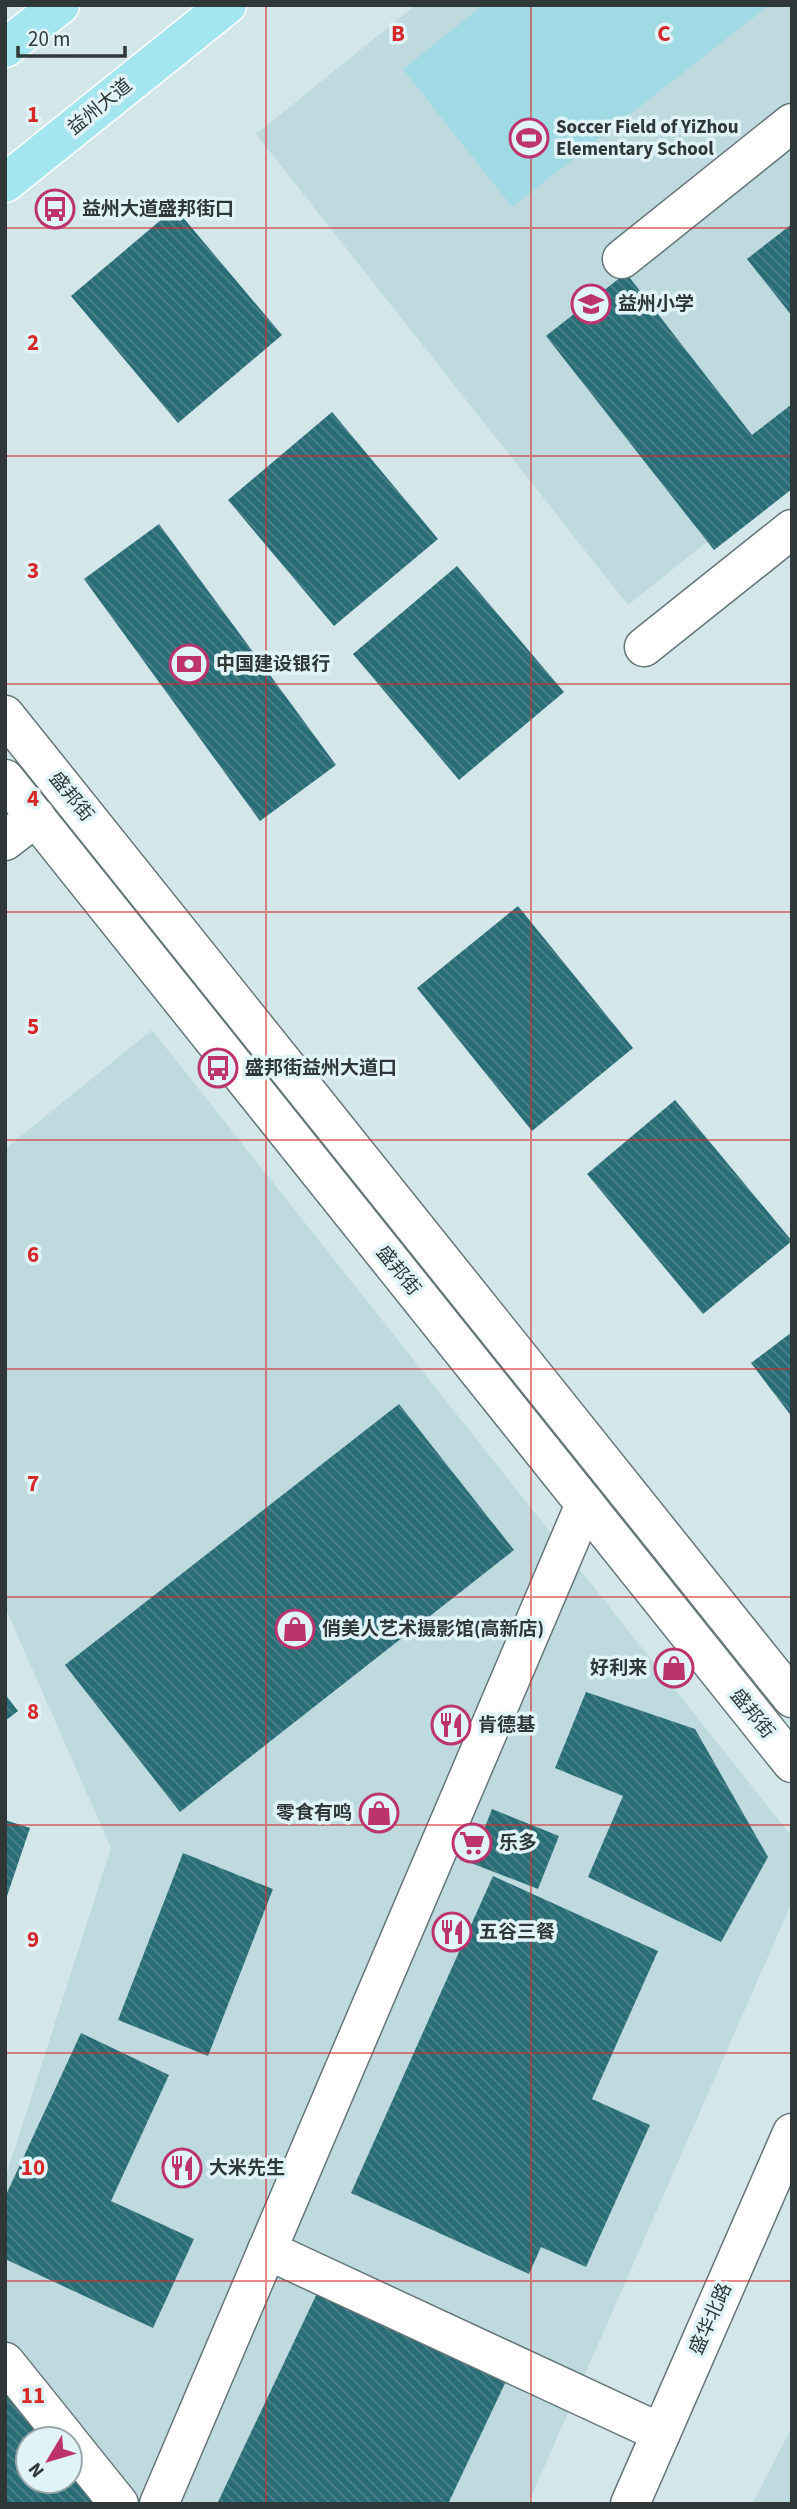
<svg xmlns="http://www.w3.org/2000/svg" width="797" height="2509" font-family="'Source Sans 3','Noto Sans SC',sans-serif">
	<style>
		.built { fill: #bedade; fill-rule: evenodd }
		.park { fill: #a0dae4 }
		.building { fill: url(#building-back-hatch) }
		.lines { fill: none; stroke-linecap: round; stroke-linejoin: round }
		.minor-casing { stroke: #657679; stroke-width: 41 }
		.major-casing { stroke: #fff; stroke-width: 41 }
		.minor { stroke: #fff; stroke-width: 38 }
		.major { stroke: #a4e6f0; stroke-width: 38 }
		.grid { fill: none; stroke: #d62828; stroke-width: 2; stroke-opacity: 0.55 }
		.labels { text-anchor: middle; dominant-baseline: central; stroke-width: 7; stroke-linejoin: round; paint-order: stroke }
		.street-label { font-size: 19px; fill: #303738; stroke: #e0f3f7 }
		.poi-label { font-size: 19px; font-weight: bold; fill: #303738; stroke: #e0f3f7; text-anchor: start }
		.grid-label { font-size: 23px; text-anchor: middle; font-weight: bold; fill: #d62828; stroke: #e0f3f7; stroke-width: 7; stroke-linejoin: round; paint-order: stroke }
	</style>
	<defs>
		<pattern id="building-back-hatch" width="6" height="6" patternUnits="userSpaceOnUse" patternTransform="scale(1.75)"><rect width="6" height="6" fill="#296d77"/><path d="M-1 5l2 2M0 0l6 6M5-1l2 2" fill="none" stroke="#4f828a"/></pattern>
	</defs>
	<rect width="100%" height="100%" fill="#d3e6e9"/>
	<g class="built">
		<path d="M416,5H792V474L628,605L256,134Z"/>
		<path d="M152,1030L792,1837V1902L528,2504H5V2179L111,1848L5,1607V1149ZM28,2439H70V2481H28Z"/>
		<path d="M792,2427V2504H752Z"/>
	</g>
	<path class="park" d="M483,5H769L512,207L403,69Z"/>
	<g class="building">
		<path d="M175,208L282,335L178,423L71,296Z"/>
		<path d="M792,224V316L747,259Z"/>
		<path d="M626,273L752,435L792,404V489L714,550L546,336Z"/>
		<path d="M332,412L438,539L334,626L228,500Z"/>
		<path d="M159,524L336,765L260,821L84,579Z"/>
		<path d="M457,566L564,692L459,780L353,654Z"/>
		<path d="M518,906L633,1048L532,1131L417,988Z"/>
		<path d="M675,1100L792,1241L703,1314L587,1174Z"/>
		<path d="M792,1332V1417L751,1363Z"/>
		<path d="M399,1404L514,1550L180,1812L65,1665Z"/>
		<path d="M586,1692L695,1729L768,1857L721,1942L588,1877L623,1796L555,1768Z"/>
		<path d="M5,1694L18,1711L5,1721Z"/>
		<path d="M492,1809L559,1836L538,1889L471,1863Z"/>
		<path d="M5,1820L30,1828L6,1899H5Z"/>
		<path d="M183,1853L273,1889L208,2056L118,2020Z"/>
		<path d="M493,1876L658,1951L592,2099L650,2125L586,2267L541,2247L529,2274L351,2193Z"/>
		<path d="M81,2033L169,2075L111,2201L194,2239L153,2328L5,2259V2197Z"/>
		<path d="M320,2287L508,2377L448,2504H217Z"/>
		<path d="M5,2379L52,2439H28V2481H70V2462L102,2504H5Z"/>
	</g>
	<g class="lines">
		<defs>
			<g id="minor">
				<path d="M622,259L792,123"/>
				<path d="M644,647L792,529"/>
				<path d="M5,715L792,1698"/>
				<path d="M5,779L792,1763"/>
				<path d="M5,841L36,817"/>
				<path d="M267,2250L661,2433"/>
				<path d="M5,2362L67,2439"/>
				<path d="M70,2443L119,2504"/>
				<path d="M159,2504L585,1504"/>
				<path d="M630,2504L792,2133"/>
			</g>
			<g id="major">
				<path d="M5,48L60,5"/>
				<path d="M5,183L227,5"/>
			</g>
		</defs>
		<use href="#minor" class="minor-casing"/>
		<use href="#major" class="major-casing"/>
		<use href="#minor" class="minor"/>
		<use href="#major" class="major"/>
	</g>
	<path class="grid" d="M266,5V2504M531,5V2504M5,228H792M5,456H792M5,684H792M5,912H792M5,1140H792M5,1369H792M5,1597H792M5,1825H792M5,2053H792M5,2281H792"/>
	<defs>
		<symbol id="stadium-ring" viewBox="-11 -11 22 22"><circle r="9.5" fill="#e0f3f7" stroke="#bc336d" stroke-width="1.5"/><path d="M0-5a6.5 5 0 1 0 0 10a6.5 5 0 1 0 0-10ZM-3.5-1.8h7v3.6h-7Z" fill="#bc336d"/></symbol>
		<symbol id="bus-ring" viewBox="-11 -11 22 22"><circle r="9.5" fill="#e0f3f7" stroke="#bc336d" stroke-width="1.5"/><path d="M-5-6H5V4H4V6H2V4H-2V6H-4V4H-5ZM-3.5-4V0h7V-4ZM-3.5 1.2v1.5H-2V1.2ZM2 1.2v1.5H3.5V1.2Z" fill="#bc336d"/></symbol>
		<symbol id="school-ring" viewBox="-11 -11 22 22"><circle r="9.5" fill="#e0f3f7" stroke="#bc336d" stroke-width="1.5"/><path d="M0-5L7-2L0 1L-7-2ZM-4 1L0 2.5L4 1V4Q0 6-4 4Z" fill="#bc336d"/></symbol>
		<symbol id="bank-ring" viewBox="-11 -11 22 22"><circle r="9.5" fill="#e0f3f7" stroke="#bc336d" stroke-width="1.5"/><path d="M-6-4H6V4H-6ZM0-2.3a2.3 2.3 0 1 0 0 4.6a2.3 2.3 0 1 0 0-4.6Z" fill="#bc336d"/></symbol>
		<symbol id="shop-ring" viewBox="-11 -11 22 22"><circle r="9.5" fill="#e0f3f7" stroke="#bc336d" stroke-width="1.5"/><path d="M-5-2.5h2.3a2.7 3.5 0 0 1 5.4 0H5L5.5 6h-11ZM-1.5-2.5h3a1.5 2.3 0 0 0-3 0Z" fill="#bc336d"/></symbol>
		<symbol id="restaurant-ring" viewBox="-11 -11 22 22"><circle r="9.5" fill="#e0f3f7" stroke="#bc336d" stroke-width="1.5"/><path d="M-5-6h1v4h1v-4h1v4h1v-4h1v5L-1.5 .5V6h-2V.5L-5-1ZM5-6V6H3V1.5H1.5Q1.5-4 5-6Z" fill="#bc336d"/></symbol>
		<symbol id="supermarket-ring" viewBox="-11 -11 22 22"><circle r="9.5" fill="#e0f3f7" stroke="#bc336d" stroke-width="1.5"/><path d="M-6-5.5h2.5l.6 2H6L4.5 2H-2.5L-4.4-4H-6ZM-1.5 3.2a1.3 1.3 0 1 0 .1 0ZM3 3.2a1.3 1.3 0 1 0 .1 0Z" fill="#bc336d"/></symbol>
	</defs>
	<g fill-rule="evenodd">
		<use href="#stadium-ring" x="507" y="116" width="44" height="44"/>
		<use href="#bus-ring" x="33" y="187" width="44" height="44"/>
		<use href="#school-ring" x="569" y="282" width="44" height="44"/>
		<use href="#bank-ring" x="167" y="642" width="44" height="44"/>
		<use href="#bus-ring" x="196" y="1046" width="44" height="44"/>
		<use href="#shop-ring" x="273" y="1607" width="44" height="44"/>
		<use href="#shop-ring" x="652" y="1646" width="44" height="44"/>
		<use href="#restaurant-ring" x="429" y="1703" width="44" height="44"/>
		<use href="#shop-ring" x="357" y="1791" width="44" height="44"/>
		<use href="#supermarket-ring" x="450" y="1821" width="44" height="44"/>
		<use href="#restaurant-ring" x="430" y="1910" width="44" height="44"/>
		<use href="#restaurant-ring" x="160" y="2146" width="44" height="44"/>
	</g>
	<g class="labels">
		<g class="street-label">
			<text transform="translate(100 107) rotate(-39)">益州大道</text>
			<text transform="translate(71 797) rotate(51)">盛邦街</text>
			<text transform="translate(398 1271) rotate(51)">盛邦街</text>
			<text transform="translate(752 1714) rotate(51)">盛邦街</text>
			<text transform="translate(711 2319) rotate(-66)">盛华北路</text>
		</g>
		<g class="poi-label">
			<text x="556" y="127">Soccer Field of YiZhou<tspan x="556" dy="22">Elementary School</tspan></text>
			<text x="82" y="209">益州大道盛邦街口</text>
			<text x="618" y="304">益州小学</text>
			<text x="216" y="664">中国建设银行</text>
			<text x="245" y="1068">盛邦街益州大道口</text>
			<text x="322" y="1629">俏美人艺术摄影馆(高新店)</text>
			<text x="647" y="1668" text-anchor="end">好利来</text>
			<text x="478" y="1725">肯德基</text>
			<text x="352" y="1813" text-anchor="end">零食有鸣</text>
			<text x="499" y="1843">乐多</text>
			<text x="479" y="1932">五谷三餐</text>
			<text x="209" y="2168">大米先生</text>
		</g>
	</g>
	<g class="grid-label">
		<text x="398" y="41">B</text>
		<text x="664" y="41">C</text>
		<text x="33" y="122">1</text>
		<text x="33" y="350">2</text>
		<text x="33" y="578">3</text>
		<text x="33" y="806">4</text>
		<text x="33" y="1034">5</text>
		<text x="33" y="1262">6</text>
		<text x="33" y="1491">7</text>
		<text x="33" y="1719">8</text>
		<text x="33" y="1947">9</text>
		<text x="33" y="2175">10</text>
		<text x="33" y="2403">11</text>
	</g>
	<rect width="797" height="2509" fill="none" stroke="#303738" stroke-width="14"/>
	<g transform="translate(49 2460) rotate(232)"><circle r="33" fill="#e0f3f7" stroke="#9aa8ab" stroke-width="2"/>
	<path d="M0-5L12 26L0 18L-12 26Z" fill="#bc336d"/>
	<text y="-10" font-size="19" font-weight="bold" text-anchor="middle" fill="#303738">N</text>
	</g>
	<path d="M18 46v10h107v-10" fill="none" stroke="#303738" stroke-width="3.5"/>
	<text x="28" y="46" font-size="21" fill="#303738" stroke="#e0f3f7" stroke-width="5" paint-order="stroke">20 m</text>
</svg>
